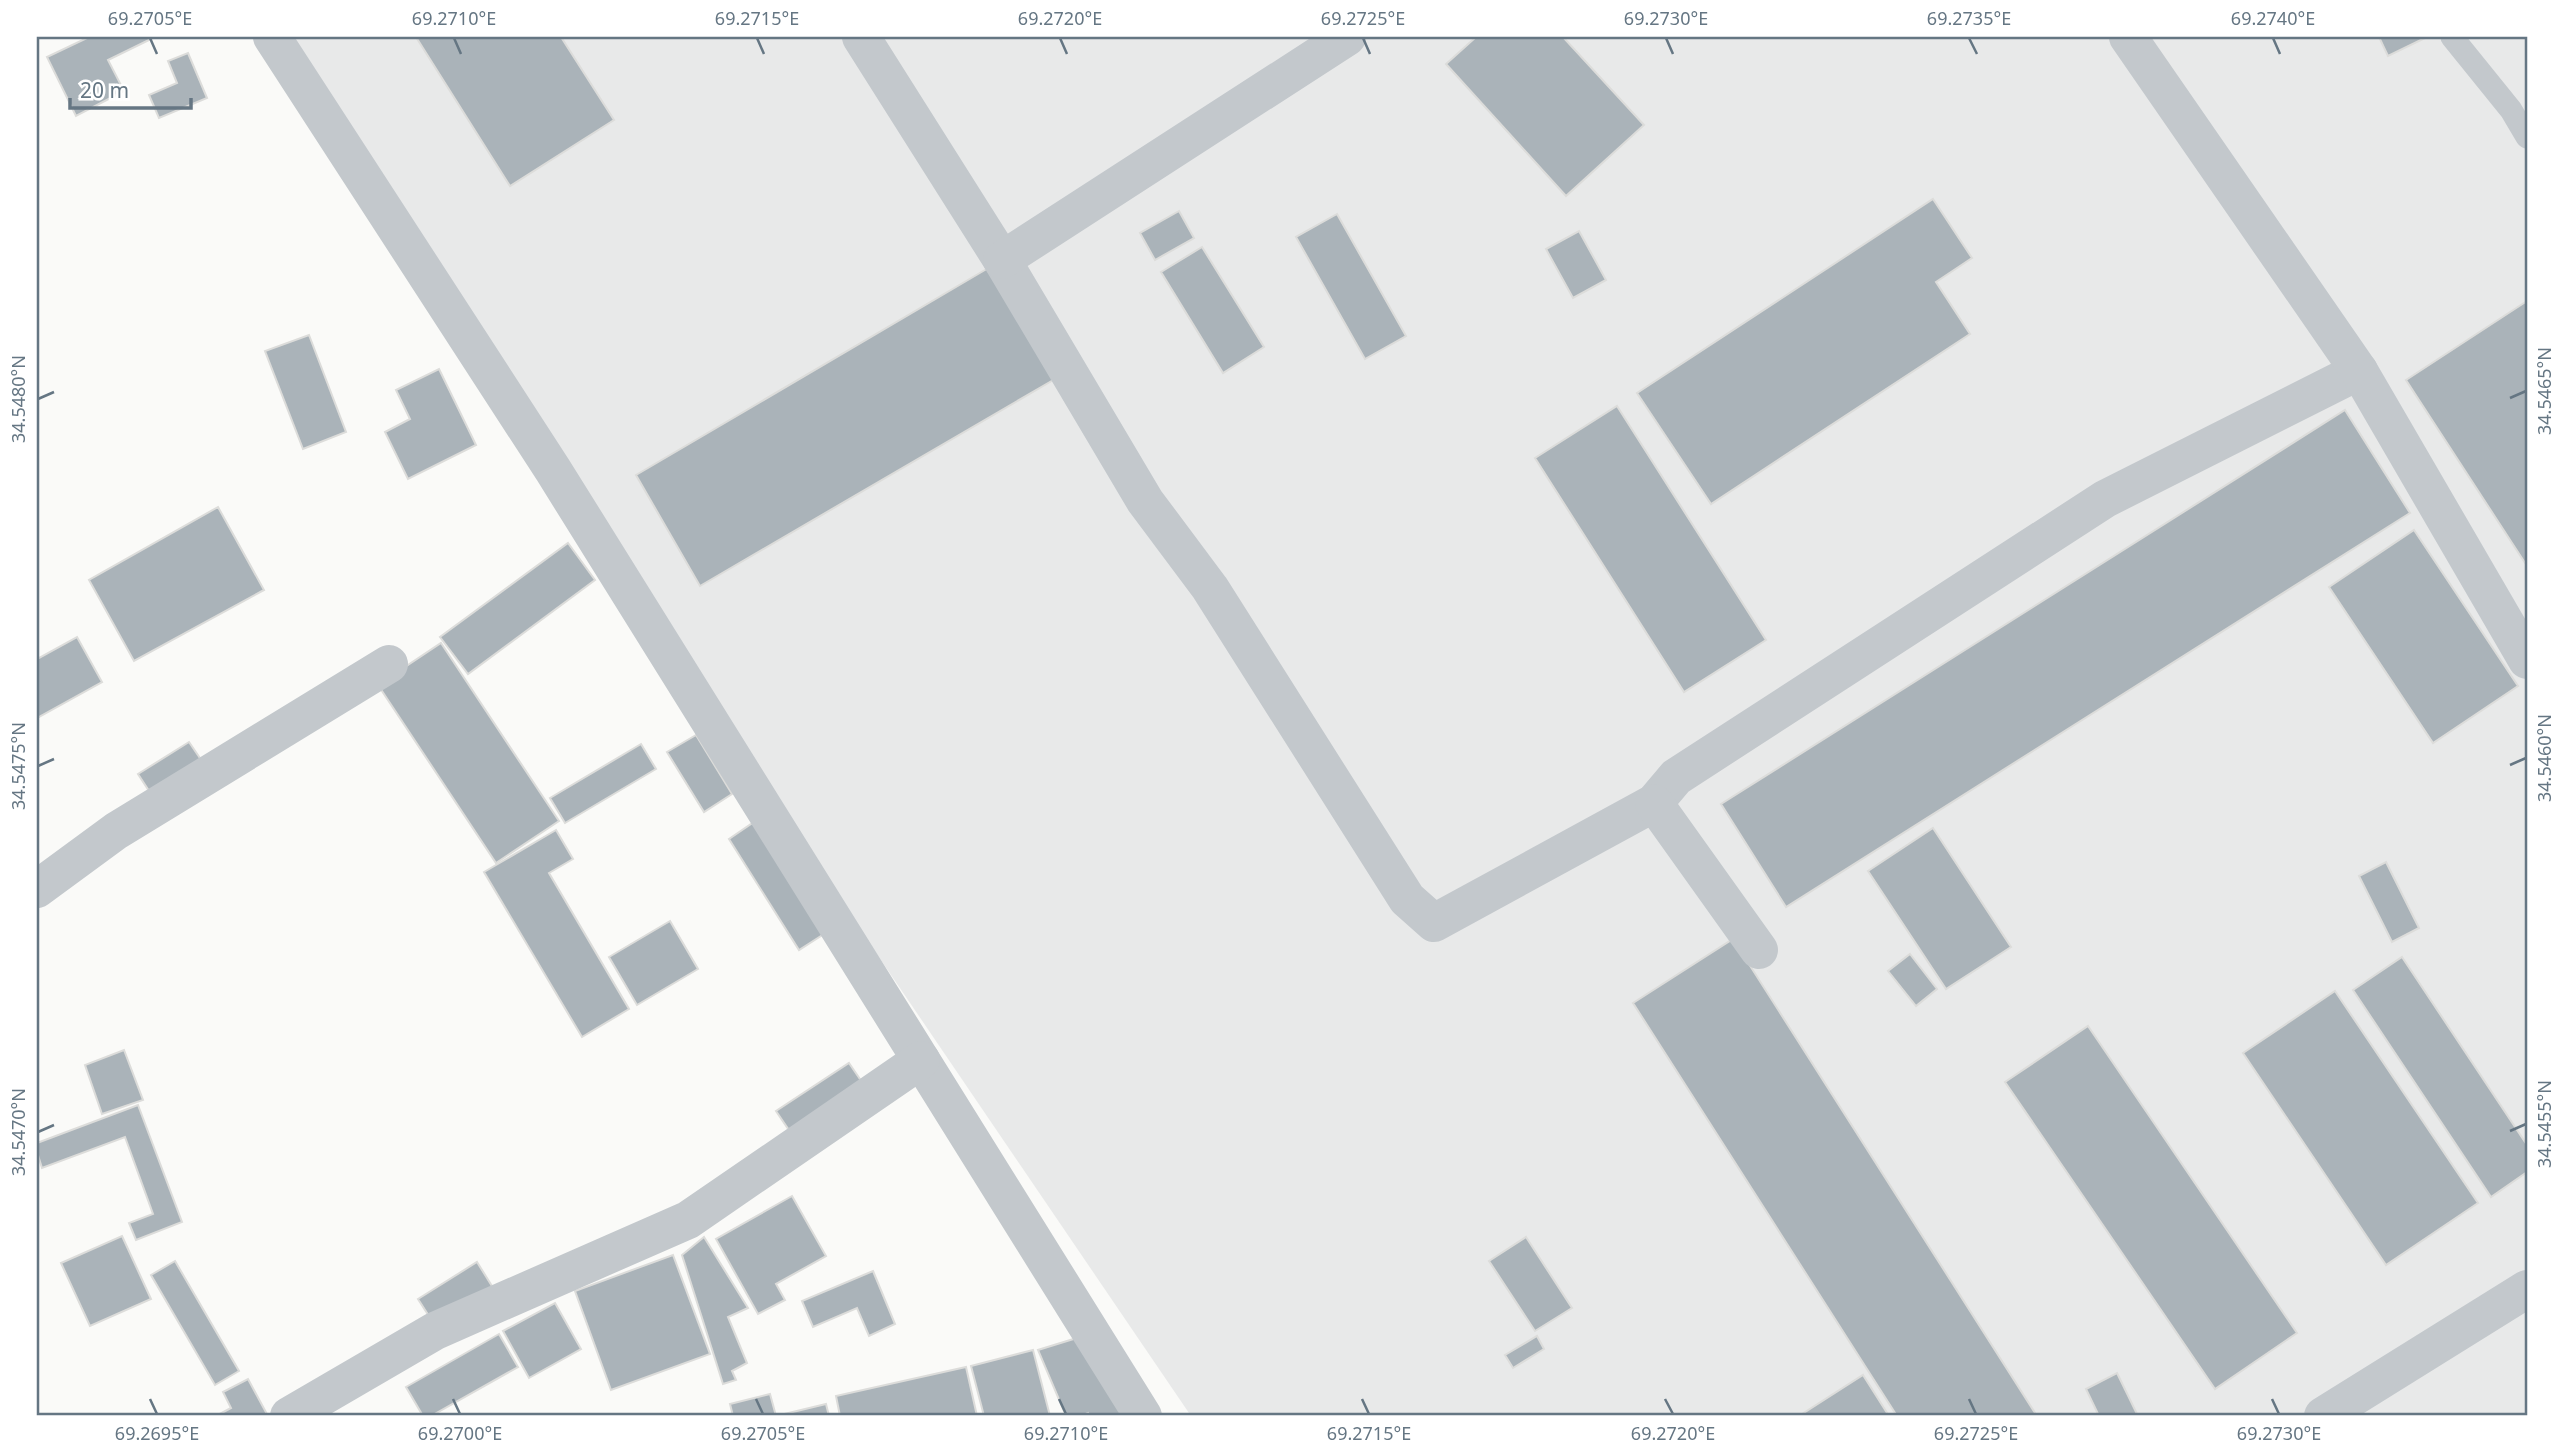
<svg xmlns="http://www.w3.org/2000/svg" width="2564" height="1453" font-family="'Noto Sans',sans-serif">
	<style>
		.built { fill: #e8e9e9 }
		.building { fill: #aab3b9; stroke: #dcdcda; stroke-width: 2 }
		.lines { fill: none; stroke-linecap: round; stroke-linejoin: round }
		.service { stroke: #c3c8cc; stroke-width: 23 }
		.minor { stroke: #c3c8cc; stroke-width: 38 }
		.ticks { fill: none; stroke: #657683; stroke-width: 2.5 }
		.neatline { fill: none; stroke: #657683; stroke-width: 2.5 }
		.ticks-label { font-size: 18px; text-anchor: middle; fill: #657683 }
	</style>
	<rect width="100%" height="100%" fill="#fafaf8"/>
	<path class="built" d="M253,37H2527V1416H1191Z"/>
	<g class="building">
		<path d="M89,37H155L108,60L124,91L76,116L47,57Z"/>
		<path d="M416,37H561L614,120L510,186Z"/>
		<path d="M1476,37H1563L1644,125L1566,196L1446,64Z"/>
		<path d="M2379,37H2427L2388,56Z"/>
		<path d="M188,53L207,98L159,118L149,95L177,83L168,61Z"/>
		<path d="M1933,199L1972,258L1936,282L1970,334L1711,504L1637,393Z"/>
		<path d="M1179,211L1194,238L1155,260L1140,233Z"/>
		<path d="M1337,214L1406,336L1365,359L1296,237Z"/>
		<path d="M1579,231L1606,280L1573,298L1546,249Z"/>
		<path d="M1202,247L1264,347L1223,373L1161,272Z"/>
		<path d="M990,267L1055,379L700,586L636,475Z"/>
		<path d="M2527,301V566L2406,380Z"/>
		<path d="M309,335L346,432L303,449L265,351Z"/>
		<path d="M439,369L476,445L408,479L385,432L410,419L396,390Z"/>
		<path d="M1617,406L1766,640L1684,692L1535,458Z"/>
		<path d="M2345,410L2410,513L1786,907L1721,804Z"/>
		<path d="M218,507L264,590L134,661L89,580Z"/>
		<path d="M2414,530L2518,686L2433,743L2329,587Z"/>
		<path d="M568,543L595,580L468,674L440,637Z"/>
		<path d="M77,637L102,682L37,718V659Z"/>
		<path d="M441,643L559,821L496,863L378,685Z"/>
		<path d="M696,735L732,794L704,812L667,752Z"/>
		<path d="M189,742L206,767L155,800L138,774Z"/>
		<path d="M641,744L656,769L565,823L550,798Z"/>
		<path d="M754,822L824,934L799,950L729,839Z"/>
		<path d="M1933,828L2011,947L1946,989L1868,871Z"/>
		<path d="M556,830L573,859L549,873L629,1009L582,1037L484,872Z"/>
		<path d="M2386,862L2419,928L2392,942L2359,876Z"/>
		<path d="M670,921L698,969L637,1005L609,957Z"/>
		<path d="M1733,939L2037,1416H1897L1633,1003Z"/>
		<path d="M1910,954L1937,989L1916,1006L1888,971Z"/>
		<path d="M2402,957L2527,1145V1172L2491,1197L2353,990Z"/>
		<path d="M2335,991L2478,1203L2386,1265L2243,1053Z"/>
		<path d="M2088,1026L2297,1333L2215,1389L2005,1082Z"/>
		<path d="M124,1050L143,1100L102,1114L85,1065Z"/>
		<path d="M849,1063L866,1088L793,1136L776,1111Z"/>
		<path d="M138,1105L182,1222L136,1240L129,1223L153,1214L125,1137L42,1168L37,1152V1143Z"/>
		<path d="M792,1196L826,1256L776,1284L785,1300L758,1314L716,1239Z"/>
		<path d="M122,1236L151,1299L90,1326L61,1263Z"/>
		<path d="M704,1237L748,1308L728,1317L747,1363L732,1371L736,1380L723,1384L682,1255Z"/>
		<path d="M1526,1237L1572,1308L1535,1331L1489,1261Z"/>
		<path d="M673,1255L710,1354L611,1390L575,1291Z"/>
		<path d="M175,1261L239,1371L215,1385L151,1275Z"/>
		<path d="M477,1262L495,1291L436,1327L418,1299Z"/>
		<path d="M873,1271L895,1324L869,1336L857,1308L813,1327L802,1301Z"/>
		<path d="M555,1303L581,1349L529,1378L503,1331Z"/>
		<path d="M499,1334L518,1367L431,1416H423L406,1387Z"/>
		<path d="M1537,1336L1544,1349L1513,1368L1505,1355Z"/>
		<path d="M1080,1337L1124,1416H1089L1088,1413L1080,1416H1066L1038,1350Z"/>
		<path d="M1033,1350L1050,1416H984L971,1366Z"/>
		<path d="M966,1367L977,1416H840L836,1396Z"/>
		<path d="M2117,1373L2138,1416H2099L2086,1389Z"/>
		<path d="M1863,1375L1889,1416H1799Z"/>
		<path d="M248,1379L268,1416H216L231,1408L223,1392Z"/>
		<path d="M770,1394L776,1416H733L730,1404Z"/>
		<path d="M826,1404L829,1416H776Z"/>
	</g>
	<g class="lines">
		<path class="service" d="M2452,37L2511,110L2527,137"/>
		<g class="minor">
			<path d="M272,37L553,470L1143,1416"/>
			<path d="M861,37L1002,260L1145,501L1210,588L1407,899L1434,923L1654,803L1676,777L2105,499L2359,371"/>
			<path d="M2128,37L2359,371L2527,660"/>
			<path d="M1002,260L1347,37"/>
			<path d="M1654,803L1759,950"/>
			<path d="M37,889L116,831L389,664"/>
			<path d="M289,1416L435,1331L688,1220L921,1060"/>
			<path d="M2323,1416L2527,1289"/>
		</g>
	</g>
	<path class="ticks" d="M150,38L157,54M454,38L461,54M757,38L764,54M1060,38L1067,54M1363,38L1370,54M1666,38L1673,54M1969,38L1977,54M2273,38L2280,54M2510,398L2526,391M38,399L54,392M2510,765L2526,758M38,766L54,759M2510,1131L2526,1124M38,1132L54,1125M150,1399L157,1414M453,1399L460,1414M756,1399L763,1414M1059,1399L1066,1414M1362,1399L1369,1414M1665,1399L1673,1414M1969,1399L1976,1414M2272,1399L2279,1414"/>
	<rect width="2564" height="1453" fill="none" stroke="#ffffff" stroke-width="77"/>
	<path d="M70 98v10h121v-10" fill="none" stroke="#657683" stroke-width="3.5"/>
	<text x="80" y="98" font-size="21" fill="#657683" stroke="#ffffff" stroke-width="5" paint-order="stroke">20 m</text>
	<rect x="38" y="38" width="2488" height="1376" class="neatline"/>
	<g class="ticks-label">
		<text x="150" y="25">69.2705°E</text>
		<text x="454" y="25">69.2710°E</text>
		<text x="757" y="25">69.2715°E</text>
		<text x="1060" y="25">69.2720°E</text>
		<text x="1363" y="25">69.2725°E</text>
		<text x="1666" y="25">69.2730°E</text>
		<text x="1969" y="25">69.2735°E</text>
		<text x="2273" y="25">69.2740°E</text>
		<text transform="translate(2545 391) rotate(-90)" y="6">34.5465°N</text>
		<text transform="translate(19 399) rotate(-90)" y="6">34.5480°N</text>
		<text transform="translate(2545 758) rotate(-90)" y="6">34.5460°N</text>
		<text transform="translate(19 766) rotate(-90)" y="6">34.5475°N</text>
		<text transform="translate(2545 1124) rotate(-90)" y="6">34.5455°N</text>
		<text transform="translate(19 1132) rotate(-90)" y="6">34.5470°N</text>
		<text x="157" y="1440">69.2695°E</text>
		<text x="460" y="1440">69.2700°E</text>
		<text x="763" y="1440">69.2705°E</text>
		<text x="1066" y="1440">69.2710°E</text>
		<text x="1369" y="1440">69.2715°E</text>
		<text x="1673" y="1440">69.2720°E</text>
		<text x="1976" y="1440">69.2725°E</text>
		<text x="2279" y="1440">69.2730°E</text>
	</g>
</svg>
